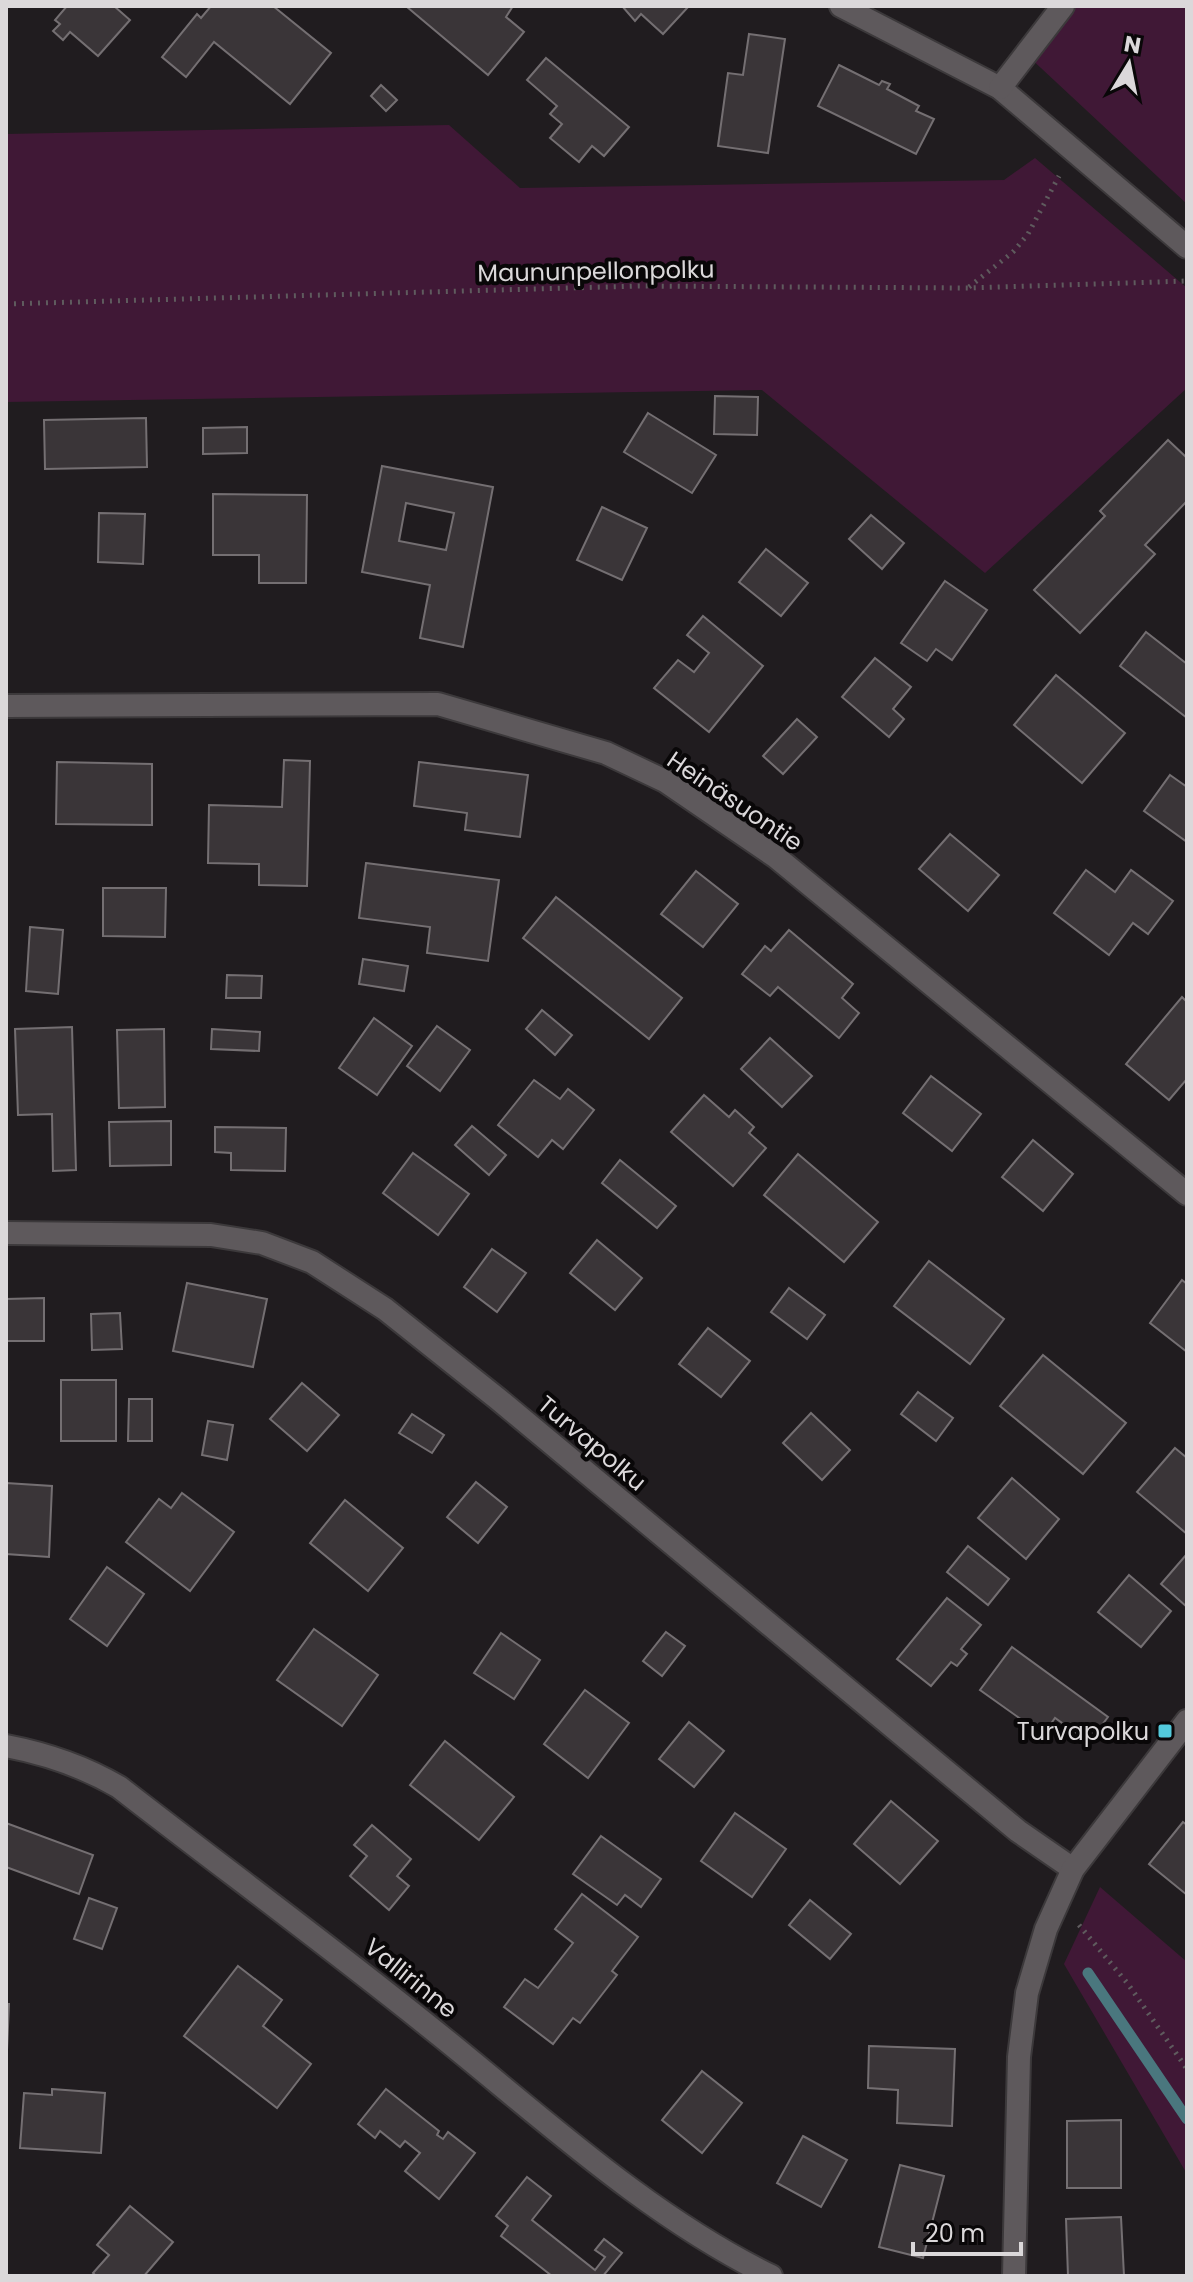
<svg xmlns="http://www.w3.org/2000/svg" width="1193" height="2282" font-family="Poppins,sans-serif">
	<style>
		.green { fill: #401836 }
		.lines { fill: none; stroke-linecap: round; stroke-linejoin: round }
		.stream { stroke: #4a777e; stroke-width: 11 }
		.building { fill: #3a3538; stroke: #746f72; stroke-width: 2; fill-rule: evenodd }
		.minor-casing { stroke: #3c393b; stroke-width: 26 }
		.path { stroke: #5f5b5e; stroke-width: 5; stroke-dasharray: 2 6; stroke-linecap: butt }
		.minor { stroke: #5e595c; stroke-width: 22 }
		.poi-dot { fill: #53cadc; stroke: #090708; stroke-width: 3 }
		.labels { text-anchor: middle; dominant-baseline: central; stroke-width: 8; stroke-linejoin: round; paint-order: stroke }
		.street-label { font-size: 24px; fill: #dbd8da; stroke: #090708 }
		.poi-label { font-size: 24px; fill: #dbd8da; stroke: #090708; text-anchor: end }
	</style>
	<rect width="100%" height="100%" fill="#201c1f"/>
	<g class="green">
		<path d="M1063,6H1187V204L1027,55Z"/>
		<path d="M449,125L520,188L1004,180L1035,158L1187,288V388L985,573L762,390L6,402V134Z"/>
		<path d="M1100,1887L1187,1962V2174L1064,1964Z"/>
	</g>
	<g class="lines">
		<path class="stream" d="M1088,1973L1187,2119"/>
	</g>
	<g class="building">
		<path d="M67,6H114L130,20L98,56L70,32L63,40L53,31L60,24L55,20Z"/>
		<path d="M211,6H273L331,53L290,104L214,42L186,77L162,57L197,14L201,18Z"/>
		<path d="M513,6L506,17L524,32L488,75L407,7Z"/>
		<path d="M622,6H689L663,34L641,14L635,21Z"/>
		<path d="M749,34L785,39L768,153L718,146L728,73L743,75Z"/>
		<path d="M546,58L629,127L604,156L592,146L579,162L550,138L562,124L550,114L557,106L527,80Z"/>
		<path d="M839,65L879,85L882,81L890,84L887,89L919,106L916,111L934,119L916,154L818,106Z"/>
		<path d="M381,85L397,100L386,111L371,96Z"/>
		<path d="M715,396L758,397L757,435L714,434Z"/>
		<path d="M648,413L716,455L692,493L624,452Z"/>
		<path d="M146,418L147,467L45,469L44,420Z"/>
		<path d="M247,427V453L203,454V428Z"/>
		<path d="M1168,440L1187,458V501L1145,545L1155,554L1080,633L1034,590L1105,516L1100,511Z"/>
		<path d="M382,466L493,487L463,647L420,638L430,585L362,572ZM406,503L454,513L446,550L399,541Z"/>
		<path d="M213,494L307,495L306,583H259V555H213Z"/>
		<path d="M602,507L647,528L622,580L577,560Z"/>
		<path d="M99,513L145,514L143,564L98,562Z"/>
		<path d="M871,515L904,543L882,569L849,539Z"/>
		<path d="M766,549L808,583L781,616L739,582Z"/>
		<path d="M945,581L987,610L952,660L936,649L927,661L901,643Z"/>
		<path d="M703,616L763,666L709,732L654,688L678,660L694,672L709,653L687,635Z"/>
		<path d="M1146,632L1187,664V718L1120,666Z"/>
		<path d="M875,658L911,687L893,709L904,719L889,737L842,697Z"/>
		<path d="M1056,675L1125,733L1082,783L1014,725Z"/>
		<path d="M797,719L817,737L783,774L763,756Z"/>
		<path d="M284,760L310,761L307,886L259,885V864L208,863L209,805L282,807Z"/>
		<path d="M57,762L152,764V825L56,824Z"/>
		<path d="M419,762L528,775L520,837L465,830L467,813L414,806Z"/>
		<path d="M1170,775L1187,787V842L1144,811Z"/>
		<path d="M950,834L999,875L968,911L919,869Z"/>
		<path d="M366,863L499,880L488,961L427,953L430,927L359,918Z"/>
		<path d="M1086,870L1115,892L1131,870L1173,901L1148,934L1133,923L1109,955L1054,913Z"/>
		<path d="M696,871L738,904L703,947L661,914Z"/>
		<path d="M103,888H166L165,937L103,936Z"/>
		<path d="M556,897L682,998L649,1039L523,938Z"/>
		<path d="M30,927L63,930L58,994L26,991Z"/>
		<path d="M789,930L853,984L842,998L859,1013L839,1038L778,987L770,996L742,974L765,946L771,951Z"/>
		<path d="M363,959L408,966L404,991L359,984Z"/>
		<path d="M227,975L262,976L261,998H226Z"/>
		<path d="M1182,997L1187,1002V1079L1169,1100L1126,1064Z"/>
		<path d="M542,1010L572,1035L555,1055L526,1029Z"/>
		<path d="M374,1018L412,1046L377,1095L339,1068Z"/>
		<path d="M437,1026L470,1050L440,1091L407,1066Z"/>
		<path d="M72,1027L76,1170L53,1171L52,1114L18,1115L15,1029Z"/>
		<path d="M164,1029L165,1107L119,1108L117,1030Z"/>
		<path d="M212,1029L260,1032L259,1051L211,1049Z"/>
		<path d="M770,1038L812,1076L782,1107L741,1069Z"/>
		<path d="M931,1076L981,1114L952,1151L903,1113Z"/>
		<path d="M534,1080L560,1099L568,1089L594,1110L563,1149L552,1140L538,1157L498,1125Z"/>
		<path d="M704,1095L729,1117L735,1110L754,1127L749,1133L766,1148L733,1186L671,1132Z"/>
		<path d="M171,1121V1165L110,1166L109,1122Z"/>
		<path d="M472,1126L506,1155L489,1175L455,1145Z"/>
		<path d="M215,1127L286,1128L285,1171L231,1170V1153L215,1152Z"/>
		<path d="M1033,1140L1073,1174L1043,1211L1002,1177Z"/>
		<path d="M413,1153L469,1194L438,1235L383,1193Z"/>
		<path d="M798,1154L878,1222L844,1262L764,1195Z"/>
		<path d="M620,1160L676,1206L657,1228L602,1183Z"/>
		<path d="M597,1240L642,1278L615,1310L570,1273Z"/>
		<path d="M492,1249L526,1273L497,1312L464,1287Z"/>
		<path d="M929,1261L1004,1319L970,1364L894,1306Z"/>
		<path d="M1182,1280L1187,1284V1352L1150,1323Z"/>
		<path d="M187,1283L267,1299L253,1367L173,1351Z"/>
		<path d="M789,1288L825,1315L807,1339L771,1312Z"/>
		<path d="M44,1298V1341H6V1299Z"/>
		<path d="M120,1313L122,1349L92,1350L91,1314Z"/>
		<path d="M708,1328L750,1361L721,1397L679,1364Z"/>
		<path d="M1043,1355L1126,1423L1083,1474L1000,1406Z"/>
		<rect x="61" y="1380" width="55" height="61"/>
		<path d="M302,1383L339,1415L307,1451L270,1419Z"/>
		<path d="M918,1392L953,1418L936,1441L901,1414Z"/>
		<path d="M129,1399H152V1441H128Z"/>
		<path d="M811,1413L850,1450L822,1480L783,1443Z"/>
		<path d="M412,1414L444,1435L432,1453L399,1433Z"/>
		<path d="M208,1421L233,1425L227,1460L202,1455Z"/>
		<path d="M1175,1448L1187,1458V1534L1137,1492Z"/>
		<path d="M1012,1478L1059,1519L1026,1559L978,1518Z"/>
		<path d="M476,1482L507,1507L478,1543L447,1517Z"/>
		<path d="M6,1483L52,1486L49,1557L6,1554Z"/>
		<path d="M182,1493L234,1532L190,1591L126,1542L159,1499L171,1508Z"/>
		<path d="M345,1500L403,1548L368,1591L310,1543Z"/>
		<path d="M968,1546L1009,1579L988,1605L947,1572Z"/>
		<path d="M1186,1555L1187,1556V1607L1161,1584Z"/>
		<path d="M107,1567L144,1594L107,1646L70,1619Z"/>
		<path d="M1129,1575L1171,1611L1141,1647L1098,1612Z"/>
		<path d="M947,1598L981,1625L961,1649L967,1654L957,1666L951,1662L931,1686L897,1659Z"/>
		<path d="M314,1629L378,1675L342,1726L277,1680Z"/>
		<path d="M666,1632L685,1646L662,1676L643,1661Z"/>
		<path d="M501,1633L540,1660L514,1699L474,1673Z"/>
		<path d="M1012,1647L1108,1717L1089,1742L1055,1718L1043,1735L980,1690Z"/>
		<path d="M585,1690L629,1723L588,1778L544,1744Z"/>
		<path d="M689,1722L724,1751L694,1787L659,1759Z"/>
		<path d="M445,1741L514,1797L479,1840L410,1785Z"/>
		<path d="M891,1801L938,1841L900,1884L854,1844Z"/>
		<path d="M735,1813L786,1849L752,1897L701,1861Z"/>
		<path d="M1183,1822L1187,1825V1895L1149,1864Z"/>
		<path d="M6,1823L93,1855L79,1894L6,1867Z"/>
		<path d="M372,1825L411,1859L397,1876L409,1886L389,1910L350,1876L367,1856L354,1845Z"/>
		<path d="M601,1836L661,1879L641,1907L625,1895L617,1905L573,1874Z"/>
		<path d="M582,1894L638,1937L612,1971L617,1975L580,2023L573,2018L553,2044L504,2007L525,1979L538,1988L573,1943L555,1929Z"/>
		<path d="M89,1898L117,1908L102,1949L74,1939Z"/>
		<path d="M810,1900L851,1934L830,1959L789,1925Z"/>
		<path d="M238,1966L282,2000L263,2026L311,2064L277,2108L184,2036Z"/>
		<path d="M6,2004H9L7,2050H6Z"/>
		<path d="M869,2046L955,2049L952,2126L897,2123L898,2090L868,2088Z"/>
		<path d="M702,2071L742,2103L702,2153L662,2120Z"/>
		<path d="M52,2089L105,2093L101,2153L20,2148L24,2093L52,2095Z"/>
		<path d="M386,2089L439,2131L437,2135L443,2139L448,2132L475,2153L439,2199L405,2171L420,2153L405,2141L400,2147L380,2131L375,2138L358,2124Z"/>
		<path d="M1121,2120V2188H1067V2121Z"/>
		<path d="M803,2136L847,2160L821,2207L777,2183Z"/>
		<path d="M900,2165L944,2176L923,2258L879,2247Z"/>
		<path d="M527,2177L551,2196L532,2220L595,2270L605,2257L595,2250L604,2239L622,2253L603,2276H552L501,2236L508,2226L496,2216Z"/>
		<path d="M130,2206L173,2242L144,2276H96L93,2273L109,2255L97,2245Z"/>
		<path d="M1121,2217L1124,2276H1068L1066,2219Z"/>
	</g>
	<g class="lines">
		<defs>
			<g id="minor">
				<path d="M841,6L1000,88L1187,247"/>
				<path d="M1000,88L1063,6"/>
				<path d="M6,706L438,704L606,753L665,781L776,857L1187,1194"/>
				<path d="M6,1233L211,1235L262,1243L312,1262L385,1309L498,1399L1018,1831L1073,1869"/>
				<path d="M6,1746C48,1754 83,1766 119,1787C227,1871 336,1951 442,2037C546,2121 650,2217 771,2276"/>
				<path d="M1014,2276L1019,2057L1027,1993L1046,1929L1073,1869L1187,1721"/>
			</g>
		</defs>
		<use href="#minor" class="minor-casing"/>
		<g class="path">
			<path d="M969,287L1013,252L1028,234L1059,176"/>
			<path d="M6,304L639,286L969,288L1187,281"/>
			<path d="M1079,1925L1128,1984L1187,2069"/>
		</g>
		<use href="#minor" class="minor"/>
	</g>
	<rect class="poi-dot" x="1157" y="1723" width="16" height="16" rx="4"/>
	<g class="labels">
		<g class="street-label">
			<text transform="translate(596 271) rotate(-1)">Maununpellonpolku</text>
			<text transform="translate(735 801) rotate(34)">Heinäsuontie</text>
			<text transform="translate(592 1443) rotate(40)">Turvapolku</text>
			<text transform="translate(411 1978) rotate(39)">Vallirinne</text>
		</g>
		<g class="poi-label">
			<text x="1149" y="1731">Turvapolku</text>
		</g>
	</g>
	<rect width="1193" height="2282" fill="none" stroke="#dbd8da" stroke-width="16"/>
	<g transform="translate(1129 64) rotate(10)" stroke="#090708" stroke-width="6" paint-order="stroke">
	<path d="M0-6L14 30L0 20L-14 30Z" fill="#dbd8da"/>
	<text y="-12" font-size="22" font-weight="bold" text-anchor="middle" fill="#dbd8da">N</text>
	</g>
	<path d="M913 2242v12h108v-12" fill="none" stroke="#dbd8da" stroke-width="4"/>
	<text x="925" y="2242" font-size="24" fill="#dbd8da" stroke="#090708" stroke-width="6" paint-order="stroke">20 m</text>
</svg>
